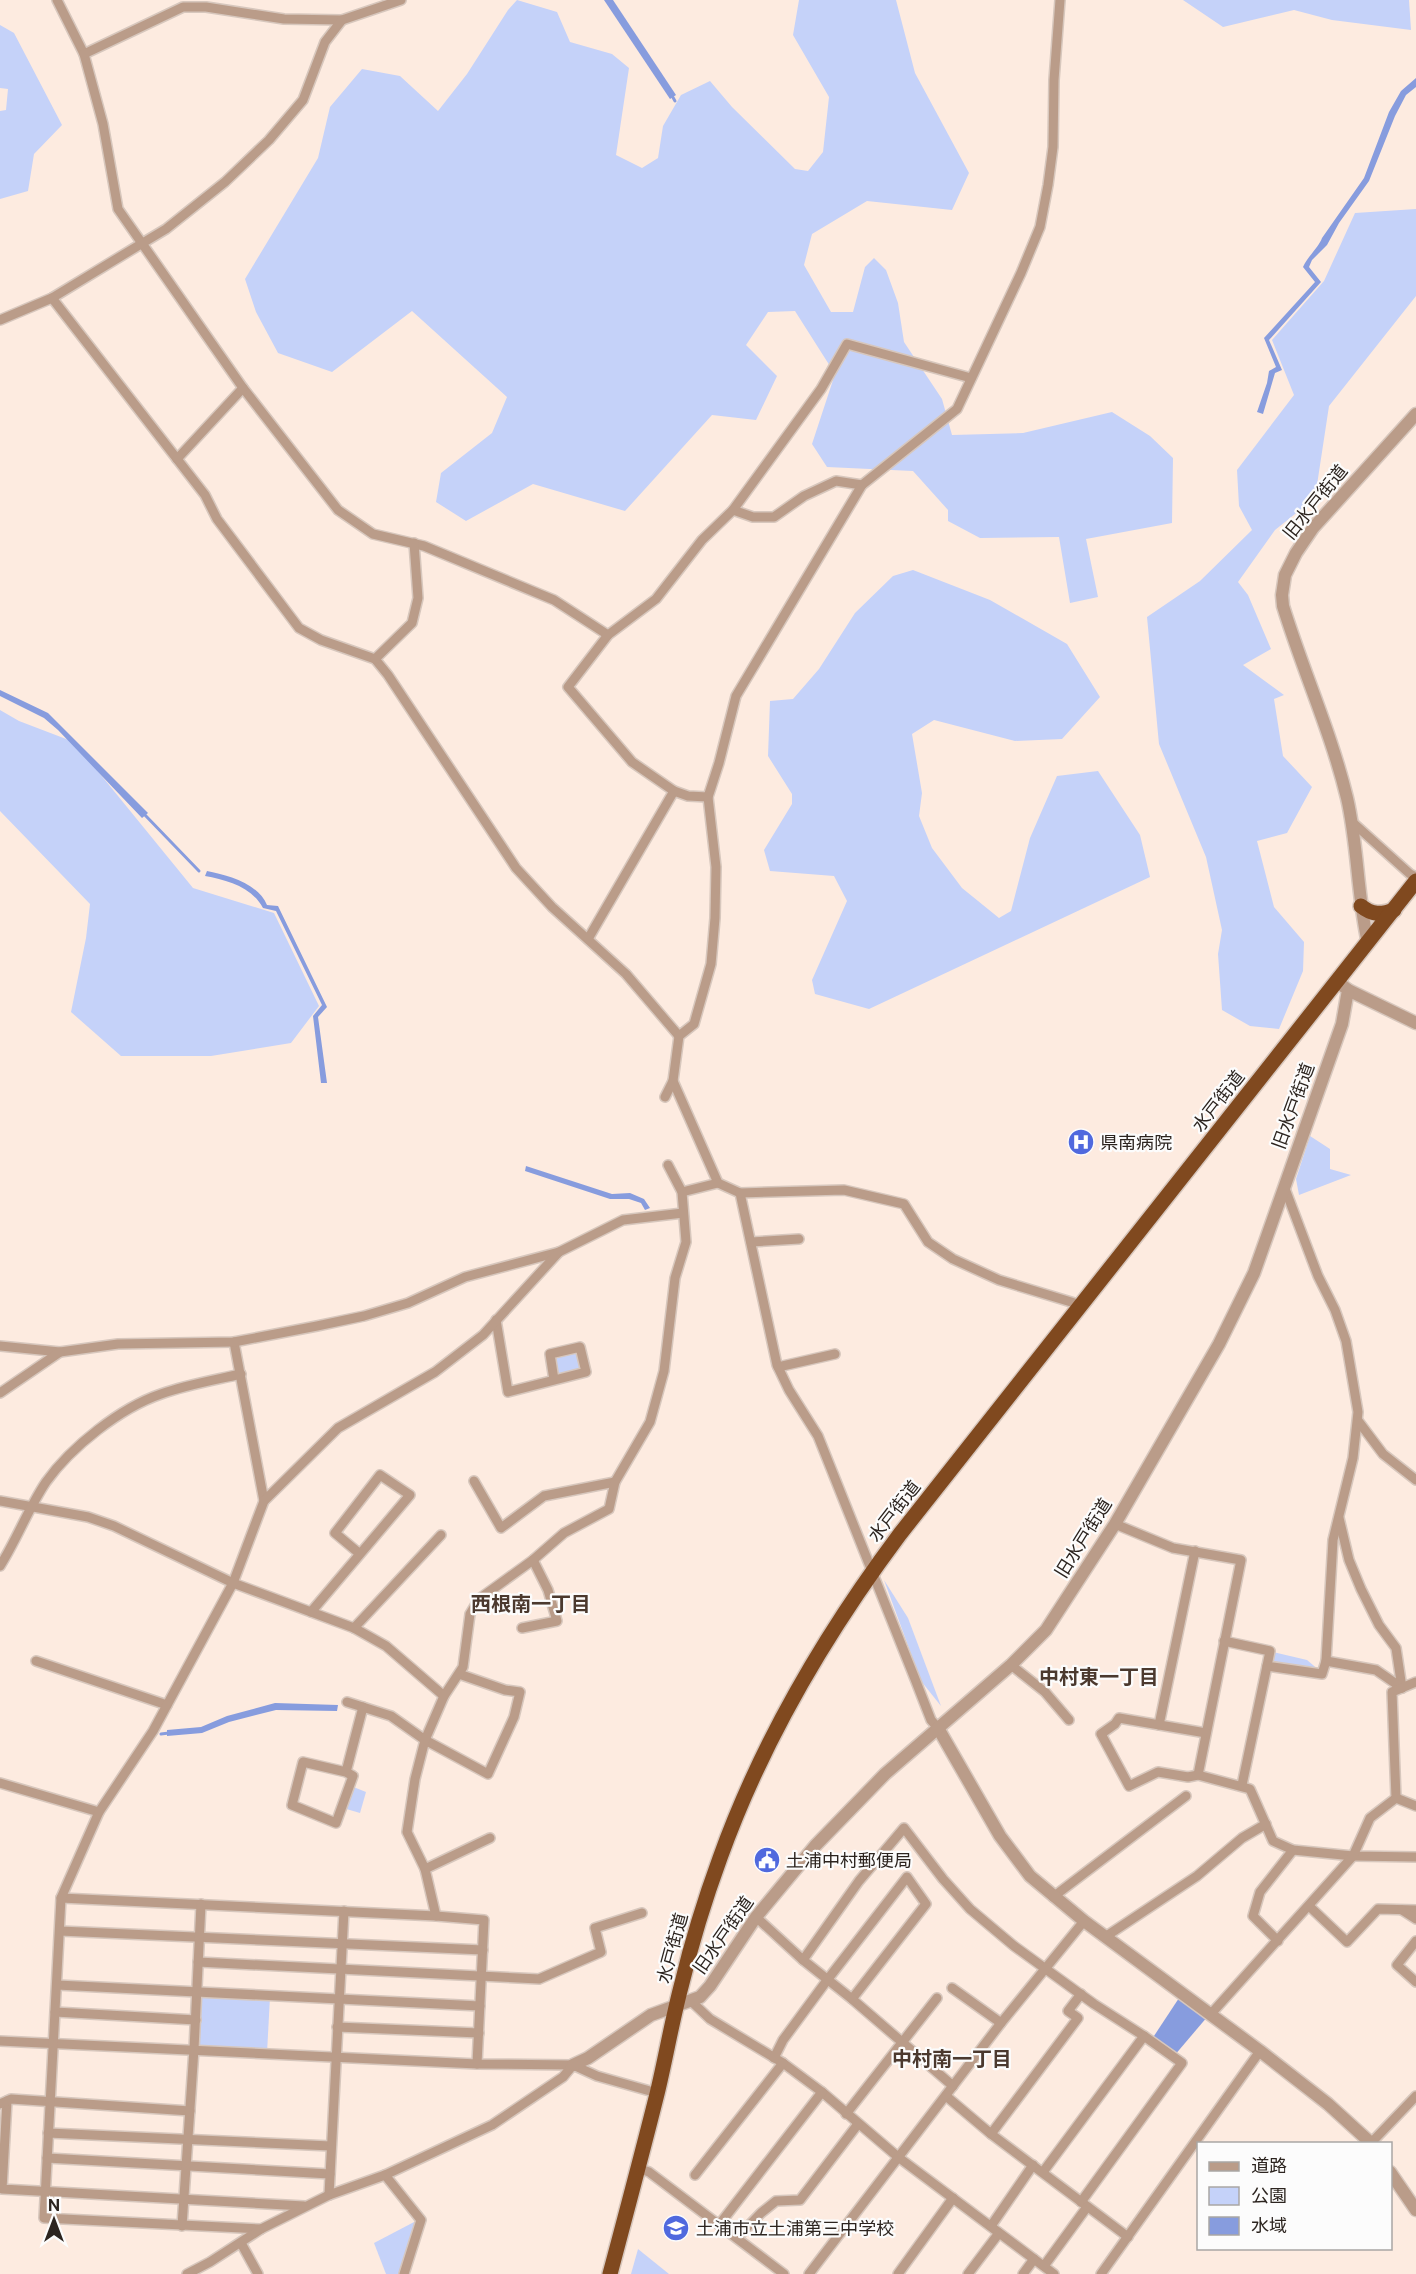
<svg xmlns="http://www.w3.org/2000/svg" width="1416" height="2274" font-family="'Public Sans','Noto Sans JP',sans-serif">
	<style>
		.green { fill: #c5d2f9 }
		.water { fill: #879cde }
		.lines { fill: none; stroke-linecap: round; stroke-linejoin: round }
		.stream { stroke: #879cde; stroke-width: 3 }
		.minor-casing { stroke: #d7c7bd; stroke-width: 12 }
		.tertiary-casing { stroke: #d7c7bd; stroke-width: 15 }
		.trunk-casing { stroke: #d7c7bd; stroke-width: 18 }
		.minor { stroke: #ba9c89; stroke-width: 9 }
		.tertiary { stroke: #ba9c89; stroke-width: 12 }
		.trunk { stroke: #80491f; stroke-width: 15 }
		.labels { text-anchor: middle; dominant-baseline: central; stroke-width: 4.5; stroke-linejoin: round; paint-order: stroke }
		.street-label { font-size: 18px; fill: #2c241f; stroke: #fcfcfc }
		.poi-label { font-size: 18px; fill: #2c241f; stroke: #fcfcfc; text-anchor: start }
		.neighbourhood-label { font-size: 20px; font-weight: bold; fill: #4b392e; stroke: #fcfcfc }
	</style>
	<rect width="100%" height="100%" fill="#fdebe0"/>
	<g class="green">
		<path d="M517,0L557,12L570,42L612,54L629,68L616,155L642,168L658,158L663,126L681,95L710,81L732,107L795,169L808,171L823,152L829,97L793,35L799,0H896L915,73L969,173L952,210L867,201L812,234L804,265L831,312H853L865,267L874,258L886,270L898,303L904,342L942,399L952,435L1023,433L1112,412L1150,436L1173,458L1172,523L1086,539L1098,597L1070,603L1059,537L980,538L948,521V510L913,471L827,467L812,444L835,374L795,311L768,312L746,345L777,376L756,420L712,415L625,511L533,484L466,521L436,502L441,473L492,433L507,397L412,311L332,372L278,353L256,312L245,279L318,158L330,107L362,69L400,76L438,111L467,74L508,10Z"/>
		<path d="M1183,0H1409L1411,30L1332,20L1294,10L1223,27Z"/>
		<path d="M0,25L14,33L62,125L34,154L28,191L0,199V111L6,110L8,89L0,88Z"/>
		<path d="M1416,209V296L1329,406L1315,498L1275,530L1238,582L1248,595L1271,649L1243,665L1284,695L1274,699L1283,756L1312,787L1287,833L1257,841L1274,907L1304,942L1303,971L1279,1029L1250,1026L1222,1010L1218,954L1222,930L1206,857L1159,744L1147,617L1200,581L1252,530L1239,506L1237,470L1294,395L1272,340L1324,281L1355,213Z"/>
		<path d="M913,570L990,600L1067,644L1100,697L1062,739L1015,741L934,720L912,734L922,793L919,816L932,848L962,888L999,918L1011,911L1030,838L1057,776L1098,771L1140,835L1150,877L869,1009L815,994L812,980L847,901L834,876L770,871L764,850L792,804V794L768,756L770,701L793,699L819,669L855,613L893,576Z"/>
		<path d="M0,710L19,721L74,742L193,888L274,913L319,1006L291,1043L211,1056H121L71,1012L86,938L90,904L0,811Z"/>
		<path d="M1310,1136L1330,1149V1169L1351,1175L1299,1195L1296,1179Z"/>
		<path d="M579,1350L584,1370L556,1378L553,1355Z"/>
		<path d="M884,1580L908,1618L941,1706L921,1681Z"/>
		<path d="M1273,1652L1307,1660L1320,1671L1270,1665Z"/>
		<path d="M351,1786L366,1792L360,1813L343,1808Z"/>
		<path d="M199,1994L270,1997L267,2053L197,2050Z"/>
		<path d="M416,2221L400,2274H386L374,2243Z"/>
		<path d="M638,2249L669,2274H631Z"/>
	</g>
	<g class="water">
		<path d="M604,0H613L676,95L670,99Z"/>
		<path d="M1416,78V87L1406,95L1395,116L1369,181L1339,223L1327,245L1312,260L1309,267L1321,282L1269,340L1282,370L1275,373L1263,414L1257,412L1267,383L1269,371L1276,367L1264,338L1315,282L1303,267C1308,256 1319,247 1322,238L1364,178L1389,112L1401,91Z"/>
		<path d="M0,690L48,713L148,813L142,818L58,730L44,718L0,696Z"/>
		<path d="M207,871C227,875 258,883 267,905L278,906L327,1007L318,1017L327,1083H321L313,1016L322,1005L276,911L263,908C252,887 227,880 205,876Z"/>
		<path d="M526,1166L612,1194L630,1193L644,1199L650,1208L645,1210L641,1203L629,1199H610L525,1171Z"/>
		<path d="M275,1703L338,1705L337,1711L276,1710L229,1722L202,1733L167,1736V1730L201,1727L227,1716Z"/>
		<path d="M1181,1995L1208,2016L1174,2056L1152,2039Z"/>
	</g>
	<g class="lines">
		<g class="stream">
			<path d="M671,94L675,101"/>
			<path d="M144,814L199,871"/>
			<path d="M161,1734L169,1733"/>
		</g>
		<defs>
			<g id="minor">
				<path d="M57,0L84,54L103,124L118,209L243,388L338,510L373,534L424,546L554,600L608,635"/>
				<path d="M84,54L183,7H206L284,19L342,20L401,0"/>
				<path d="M52,298L205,495L217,519L299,628L321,640L375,659L388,675L516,868L552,907L626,974L679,1036"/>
				<path d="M0,320L52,298L141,244L166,229L225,182L269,140L303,100L325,42L342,20"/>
				<path d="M177,459L243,388"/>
				<path d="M733,510L753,517H774L804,496L836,481L862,485"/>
				<path d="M375,659L412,623L418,598L414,543"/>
				<path d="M708,797L688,796L674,791L632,762L568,687L608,635L656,599L702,540L733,510L821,389L847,344L971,378"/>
				<path d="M1351,821L1410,874L1416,877"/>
				<path d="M588,939L674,791"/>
				<path d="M673,1081L718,1183L740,1193L777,1365L789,1390L818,1436L915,1679L931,1720L938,1728"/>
				<path d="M665,1097L673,1081L679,1036L694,1024L711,964L715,918L716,867L708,797L719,763L736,696L862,485L957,409L1021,273L1040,227L1048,185L1053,147L1054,80L1060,0"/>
				<path d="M1284,1186L1318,1276L1335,1310L1346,1341L1358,1412L1353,1458L1333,1540L1326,1661"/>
				<path d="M682,1192L718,1183"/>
				<path d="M740,1193L844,1190L904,1204L928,1242L953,1259L999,1280L1081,1305"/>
				<path d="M751,1242L799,1239"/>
				<path d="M496,1320L508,1392L586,1372L580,1347L550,1354L554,1380"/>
				<path d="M234,1342L264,1501"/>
				<path d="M0,1346L60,1352L118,1344L234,1342L317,1326L364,1316L408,1303L465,1277L559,1252L623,1220L683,1213"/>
				<path d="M778,1367L835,1354"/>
				<path d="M0,1393L60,1352"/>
				<path d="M1359,1422L1383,1454L1416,1480"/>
				<path d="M474,1481L501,1528L544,1496L615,1482"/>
				<path d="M0,1501L88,1517L114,1526L233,1583L354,1628L386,1646L444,1696"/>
				<path d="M1339,1518L1349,1560L1361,1589L1379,1625L1396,1648L1402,1688"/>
				<path d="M1115,1524L1173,1548L1241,1560L1198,1775"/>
				<path d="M0,1566C17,1539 28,1509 46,1482C71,1447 120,1408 161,1394C186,1385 215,1380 241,1374"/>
				<path d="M311,1612L410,1495L380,1475L335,1533L360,1554"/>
				<path d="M354,1628L441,1535"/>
				<path d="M522,1628L557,1621L548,1590L533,1560"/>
				<path d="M1224,1641L1270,1651L1267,1666L1322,1674L1326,1661L1376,1670L1402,1688"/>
				<path d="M36,1661L167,1705"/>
				<path d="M1011,1665L1045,1692L1069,1720"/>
				<path d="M347,1702L391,1716L425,1740L488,1774L514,1717L520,1692L505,1690L459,1674"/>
				<path d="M1159,1725L1195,1551"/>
				<path d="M1206,1733L1119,1718L1115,1724L1101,1734L1129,1786L1158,1772L1188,1777L1198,1775L1250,1789L1273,1841L1293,1850L1353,1856L1416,1857"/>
				<path d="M346,1772L303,1762L292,1805L336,1823L353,1776L346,1772L363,1707"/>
				<path d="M0,1783L99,1812"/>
				<path d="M1242,1785L1267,1666"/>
				<path d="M1396,1798L1416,1806"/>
				<path d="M425,1869L490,1838"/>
				<path d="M1053,1897L1186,1796"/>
				<path d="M61,1898L436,1916L484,1920L477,2064"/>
				<path d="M1309,1906L1347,1942L1378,1909L1416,1910"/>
				<path d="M1402,1910L1416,1919"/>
				<path d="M436,1916L425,1869L407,1832L415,1779L425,1740L444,1696L463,1667L470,1614L479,1599L533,1560L564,1533L609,1509L615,1482L650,1422L664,1371L675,1278L686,1242L682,1192L668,1165"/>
				<path d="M756,1917L803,1960"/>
				<path d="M60,1931L483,1950"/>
				<path d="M1105,1937L1197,1876L1242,1838L1266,1824"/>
				<path d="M1278,1941L1253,1916L1260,1892L1293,1850"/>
				<path d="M1416,1941L1397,1965L1416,1982"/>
				<path d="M198,1962L539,1979L601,1952L595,1928L642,1913"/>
				<path d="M57,1985L480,2006"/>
				<path d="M952,1988L1001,2023"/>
				<path d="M692,2002L710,2019L783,2063L822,2092L898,2157L1054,2274"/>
				<path d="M55,2012L196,2020"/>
				<path d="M1210,2015L1353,1856L1370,1818L1396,1798L1392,1692L1416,1682"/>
				<path d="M337,2027L479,2033"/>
				<path d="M0,2041L477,2064L573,2065L597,2076L657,2093"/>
				<path d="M774,2058L783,2040L828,1979L907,1877L926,1904L852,1999"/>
				<path d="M953,2086L852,1999L803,1960L859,1881L904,1828L943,1879L970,1909L1014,1946L1094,2004L1144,2036L1043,2172"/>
				<path d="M946,2096L991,2134L1128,2237"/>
				<path d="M7,2101L2,2189L304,2206"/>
				<path d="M0,2104L11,2099L190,2111"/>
				<path d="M846,2114L937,1998"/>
				<path d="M48,2133L331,2146"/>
				<path d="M991,2134L1078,2018L1068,2011L1081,1994"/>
				<path d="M1371,2143L1416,2096"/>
				<path d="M47,2158L330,2174"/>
				<path d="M637,2168L649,2172L784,2274"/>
				<path d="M385,2175L421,2220L404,2274"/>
				<path d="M695,2175L783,2063"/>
				<path d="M329,2195L344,1911"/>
				<path d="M1081,2202L1182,2063L1144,2036"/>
				<path d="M719,2225L822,2092"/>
				<path d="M182,2226L194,2049L201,1904"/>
				<path d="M991,2226L1033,2165"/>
				<path d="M261,2229L44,2218L61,1898L99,1812L153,1731L233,1583L264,1501L338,1428L435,1372L483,1335L559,1252"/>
				<path d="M737,2238L761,2213L776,2201L800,2200L858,2124"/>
				<path d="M241,2243L258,2274"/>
				<path d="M1044,2266L1087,2207"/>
				<path d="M187,2274L210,2262L261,2229L329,2195L385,2175L492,2125L563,2077L573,2065"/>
				<path d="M809,2274L1001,2023L1084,1921"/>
				<path d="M898,2274L953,2198"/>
				<path d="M968,2274L999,2233"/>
				<path d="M1023,2274L1034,2259"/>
				<path d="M1101,2274L1260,2051"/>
			</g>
			<g id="tertiary">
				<path d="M1368,943C1357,895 1358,845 1347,798C1331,732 1303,671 1283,606L1282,595L1285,575L1296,553L1313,528L1416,414"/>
				<path d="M1348,990L1416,1023"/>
				<path d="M938,1728L1000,1836L1030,1876L1084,1921L1260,2051L1328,2104L1372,2144"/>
				<path d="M573,2065L588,2058L651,2015L700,1997L710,1986L756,1917L815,1846L885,1774L1011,1665L1046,1630L1115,1524L1219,1344L1254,1273L1342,1024L1348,990L1337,981"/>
				<path d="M1390,2172L1416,2210"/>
			</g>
			<g id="trunk">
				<path d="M1361,906C1372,915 1381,915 1394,910"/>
				<path d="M610,2274C626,2214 642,2154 657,2094C666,2057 672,2020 682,1983C692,1941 705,1899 720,1858C762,1741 826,1633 900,1534L1416,881"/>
			</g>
		</defs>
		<use href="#minor" class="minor-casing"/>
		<use href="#tertiary" class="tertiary-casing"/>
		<use href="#trunk" class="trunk-casing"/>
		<use href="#minor" class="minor"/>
		<use href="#tertiary" class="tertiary"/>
		<use href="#trunk" class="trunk"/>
	</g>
	<defs>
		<symbol id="hospital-disc" viewBox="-11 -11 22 22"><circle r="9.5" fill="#5069de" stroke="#fcfcfc"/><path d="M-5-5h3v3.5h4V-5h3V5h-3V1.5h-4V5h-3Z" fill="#fff"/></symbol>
		<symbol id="civic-disc" viewBox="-11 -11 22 22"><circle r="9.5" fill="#5069de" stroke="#fcfcfc"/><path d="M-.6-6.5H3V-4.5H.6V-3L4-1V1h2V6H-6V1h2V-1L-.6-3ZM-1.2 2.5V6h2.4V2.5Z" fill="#fff"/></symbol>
		<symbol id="school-disc" viewBox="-11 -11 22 22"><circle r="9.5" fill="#5069de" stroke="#fcfcfc"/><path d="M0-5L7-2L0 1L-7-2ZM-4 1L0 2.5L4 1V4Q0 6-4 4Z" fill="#fff"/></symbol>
	</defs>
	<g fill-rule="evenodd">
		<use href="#hospital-disc" x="1066" y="1127" width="30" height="30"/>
		<use href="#civic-disc" x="752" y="1845" width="30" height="30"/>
		<use href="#school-disc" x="661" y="2213" width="30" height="30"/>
	</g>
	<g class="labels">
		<g class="street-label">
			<text transform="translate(1315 502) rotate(-51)">旧水戸街道</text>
			<text transform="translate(1218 1101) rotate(-52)">水戸街道</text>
			<text transform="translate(1293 1106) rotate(-70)">旧水戸街道</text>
			<text transform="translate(894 1511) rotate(-52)">水戸街道</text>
			<text transform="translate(1083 1538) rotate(-58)">旧水戸街道</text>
			<text transform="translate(723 1935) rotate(-55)">旧水戸街道</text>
			<text transform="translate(672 1948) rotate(-75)">水戸街道</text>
		</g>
		<g class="poi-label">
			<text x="1100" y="1142">県南病院</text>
			<text x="786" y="1860">土浦中村郵便局</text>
			<text x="696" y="2228">土浦市立土浦第三中学校</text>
		</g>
		<g class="neighbourhood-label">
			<text x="531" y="1604">西根南一丁目</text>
			<text x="1099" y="1677">中村東一丁目</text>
			<text x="952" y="2059">中村南一丁目</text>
		</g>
	</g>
	<rect x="1197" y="2142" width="195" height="108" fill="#fcfcfc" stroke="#a9a6a4" stroke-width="1.5"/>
	<rect x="1209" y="2162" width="30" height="9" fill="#ba9c89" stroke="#a9a6a4" stroke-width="1.5"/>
	<text x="1251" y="2172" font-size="18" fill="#2c241f">道路</text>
	<rect x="1209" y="2187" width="30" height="18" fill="#c5d2f9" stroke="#a9a6a4" stroke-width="1.5"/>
	<text x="1251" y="2202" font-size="18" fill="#2c241f">公園</text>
	<rect x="1209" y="2217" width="30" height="18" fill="#879cde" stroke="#a9a6a4" stroke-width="1.5"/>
	<text x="1251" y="2232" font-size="18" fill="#2c241f">水域</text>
	<g transform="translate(54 2220)" stroke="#fcfcfc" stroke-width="4.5" paint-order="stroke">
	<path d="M0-4.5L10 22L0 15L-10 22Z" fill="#2c241f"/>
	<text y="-9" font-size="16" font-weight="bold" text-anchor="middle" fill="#2c241f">N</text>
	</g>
</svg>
